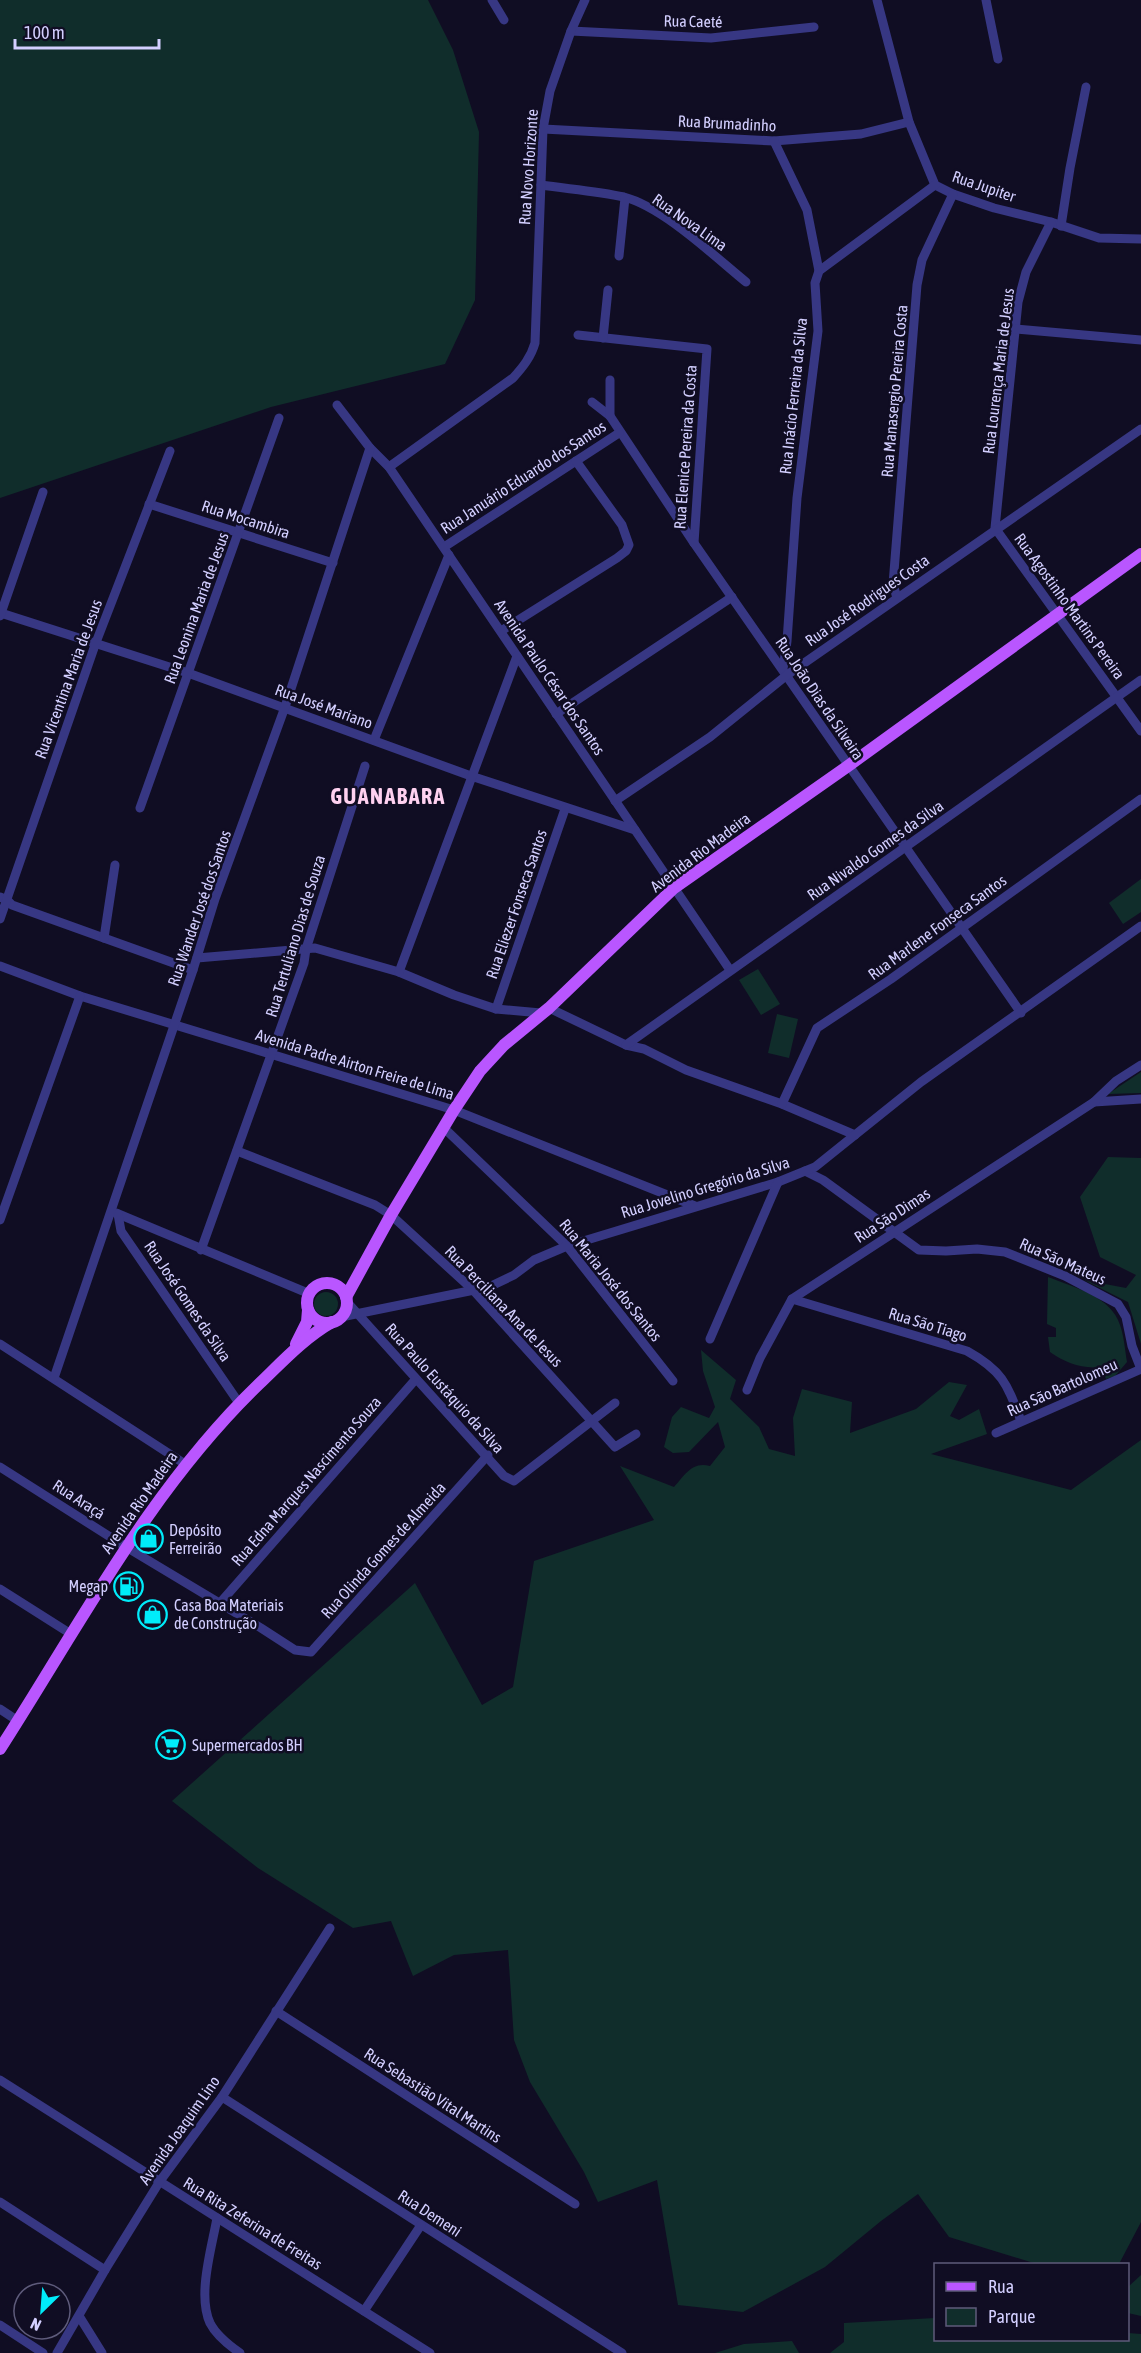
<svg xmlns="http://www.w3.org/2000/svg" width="1141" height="2353" font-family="'Asap Condensed',sans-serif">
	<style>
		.green { fill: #102d2b }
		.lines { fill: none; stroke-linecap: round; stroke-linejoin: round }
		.minor { stroke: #373783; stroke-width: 9 }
		.major { stroke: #b956ff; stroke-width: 12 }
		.labels { text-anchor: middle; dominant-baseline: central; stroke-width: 5; stroke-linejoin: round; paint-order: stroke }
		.street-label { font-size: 16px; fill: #d3cfff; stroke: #100d23 }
		.poi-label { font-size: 16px; fill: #d3cfff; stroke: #100d23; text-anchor: start }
		.district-label { font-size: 22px; font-weight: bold; letter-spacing: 1.5px; fill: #ffd1f0; stroke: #100d23 }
	</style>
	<rect width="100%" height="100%" fill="#100d23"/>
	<g class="green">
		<path d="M0,0H428L453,50L479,132L475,300L445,364L271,407L0,498Z"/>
		<path d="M1141,879V912L1123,924L1109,903Z"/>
		<path d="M758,969L780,1004L761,1015L739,980Z"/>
		<path d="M777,1014L798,1019L789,1058L768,1053Z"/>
		<path d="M1141,1072V1093L1108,1094Z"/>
		<path d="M1108,1157L1141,1158V1344L1128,1302L1084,1280L1126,1288L1136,1275L1100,1257L1080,1197Z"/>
		<path d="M1048,1277C1073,1287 1111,1296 1120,1325C1124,1336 1125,1350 1127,1362L1115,1376L1106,1379L1101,1367C1081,1369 1066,1363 1050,1352L1048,1337H1056V1328L1047,1324Z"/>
		<circle cx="326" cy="1304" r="12"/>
		<path d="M701,1350L736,1380L730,1399L759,1427L769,1449L795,1456L793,1418L802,1389L852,1402L850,1433L916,1409L949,1382L967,1385L950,1416L959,1420L979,1409L987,1434L931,1454L1071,1490L1141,1440V2222L1119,2264H1037L949,2237L918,2194L881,2221L825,2267L743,2312L678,2305L657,2180L598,2202L584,2172L530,2082L514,2040L508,1950L454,1955L413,1976L391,1921L353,1928L258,1868L172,1801L415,1583L482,1705L513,1687L534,1561L654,1520L620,1466L674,1487C685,1475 692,1461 710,1466L725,1447L718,1422L689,1452L673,1453L664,1447L672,1417L681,1407L709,1418L715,1407L703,1371Z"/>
		<path d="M1141,2275V2316L1128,2313V2287Z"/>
		<path d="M935,2318L936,2340H1128V2333L1141,2334V2353H830L844,2342V2323Z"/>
		<path d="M792,2341L799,2353H715L744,2344Z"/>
	</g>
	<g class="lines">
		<g class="minor">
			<path d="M492,0L504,20"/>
			<path d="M877,0L909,122L935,185L953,194L994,208L1051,222L1099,238L1141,239"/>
			<path d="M986,0L998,59"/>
			<path d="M571,31L711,38L814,27"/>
			<path d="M543,129L774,141L861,134L909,122"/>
			<path d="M774,141L807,210L819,271"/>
			<path d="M541,185C568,189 597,191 624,197C663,207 714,256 746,282"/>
			<path d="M1051,222L1026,272L1018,302L995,528L1141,731"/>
			<path d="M1061,226L1070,168L1086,87"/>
			<path d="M619,256L625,198"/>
			<path d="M1015,329L1141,340"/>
			<path d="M578,335L707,349L694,543"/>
			<path d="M603,338L608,290"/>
			<path d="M592,402L610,416L694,543L1021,1013"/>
			<path d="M337,405L370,448L389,467L730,970"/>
			<path d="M610,416V380"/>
			<path d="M389,467L513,378C523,367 531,357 535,343L543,129L550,91L571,31L585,0"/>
			<path d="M149,504L333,563"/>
			<path d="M444,547L619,433"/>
			<path d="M897,598L893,584L917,285L922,260L953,194"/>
			<path d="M1,613L188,673L471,776L635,830"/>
			<path d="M0,616L43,492"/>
			<path d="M501,631L617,558L626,551L629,545L622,525L576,461"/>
			<path d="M783,669L787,641L797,498L818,331L815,283L819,271L935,185"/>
			<path d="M556,714L732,597"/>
			<path d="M374,740L449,555"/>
			<path d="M615,801L710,737L787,675L1141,429"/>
			<path d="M140,808L279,418"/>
			<path d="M0,897L7,900L12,905L193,970"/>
			<path d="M0,919L95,645L170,451"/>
			<path d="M104,938L115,865"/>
			<path d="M197,958L315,948L399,972L454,995L496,1009L541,1013"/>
			<path d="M0,966L80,996L454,1110L695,1206"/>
			<path d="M399,972L517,656"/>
			<path d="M549,1008L626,1045L644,1049L686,1070L782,1104L855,1135"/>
			<path d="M496,1009L565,809"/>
			<path d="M626,1045L1141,680"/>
			<path d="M1094,1102L1141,1099"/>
			<path d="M782,1104L817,1028L891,979L1141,799"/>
			<path d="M444,1128L567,1246L673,1381"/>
			<path d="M237,1151L375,1205L391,1215L473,1290L615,1447L636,1434"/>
			<path d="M805,1171L823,1180L919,1250L946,1251L977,1249L1005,1252L1065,1276L1118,1304L1126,1317L1132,1346L1141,1369"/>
			<path d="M116,1213L310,1294"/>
			<path d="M118,1214L121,1231L239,1403"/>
			<path d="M0,1220L80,996"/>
			<path d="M201,1250L304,963L306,949L365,766"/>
			<path d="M792,1299L967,1351C1003,1371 1007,1384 1021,1421"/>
			<path d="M347,1302L504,1476L514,1481L615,1403"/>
			<path d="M341,1317L489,1287L514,1275L534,1260L567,1246L778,1182L815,1167L921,1082L1141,926"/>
			<path d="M710,1339L778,1182"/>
			<path d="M0,1344L185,1464"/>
			<path d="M54,1378L193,970L215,899L285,707L370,448"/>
			<path d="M747,1390L760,1358L792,1299L1094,1102L1116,1081L1141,1065"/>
			<path d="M996,1433L1141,1369"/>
			<path d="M0,1467L126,1547L261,1628L295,1650L311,1652L488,1455"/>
			<path d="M0,1589L71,1634"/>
			<path d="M220,1603L415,1380"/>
			<path d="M0,1709L18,1721"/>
			<path d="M276,2011L575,2204"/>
			<path d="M0,2080L430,2353"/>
			<path d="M222,2097L622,2353"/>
			<path d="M0,2202L105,2270"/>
			<path d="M217,2218C212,2247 197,2295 210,2323C216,2335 230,2346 240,2353"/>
			<path d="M364,2311L421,2225"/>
			<path d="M79,2316L102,2353"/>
			<path d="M0,2325L43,2353"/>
			<path d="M57,2353L105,2270L160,2181L222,2097L330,1928"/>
		</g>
		<g class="major">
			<circle cx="327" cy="1303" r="20"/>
			<path d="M346,1297L391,1215L454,1110L480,1071L504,1045L549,1008L674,888L848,766L1141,554"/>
			<path d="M296,1344L307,1322L308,1310"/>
			<path d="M0,1749C81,1623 150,1489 259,1384C282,1362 304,1338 332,1322"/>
		</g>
	</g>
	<defs>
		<symbol id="shop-ring" viewBox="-11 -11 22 22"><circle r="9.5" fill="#100d23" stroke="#00ecfa" stroke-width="1.5"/><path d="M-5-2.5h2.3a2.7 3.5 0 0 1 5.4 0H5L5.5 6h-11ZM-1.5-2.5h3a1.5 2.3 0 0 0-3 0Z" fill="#00ecfa"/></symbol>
		<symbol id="fuel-ring" viewBox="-11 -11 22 22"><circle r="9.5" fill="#100d23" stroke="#00ecfa" stroke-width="1.5"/><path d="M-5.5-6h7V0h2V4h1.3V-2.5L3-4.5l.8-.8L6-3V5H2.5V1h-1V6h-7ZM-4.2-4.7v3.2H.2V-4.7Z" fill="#00ecfa"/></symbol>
		<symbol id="supermarket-ring" viewBox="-11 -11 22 22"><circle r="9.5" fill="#100d23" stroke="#00ecfa" stroke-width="1.5"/><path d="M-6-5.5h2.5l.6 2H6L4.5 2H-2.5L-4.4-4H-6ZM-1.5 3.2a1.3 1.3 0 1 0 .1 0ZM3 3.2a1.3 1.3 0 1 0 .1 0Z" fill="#00ecfa"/></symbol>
	</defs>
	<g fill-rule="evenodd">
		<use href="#shop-ring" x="132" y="1522" width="33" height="33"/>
		<use href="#fuel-ring" x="112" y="1570" width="33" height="33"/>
		<use href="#shop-ring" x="136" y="1598" width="33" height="33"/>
		<use href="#supermarket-ring" x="154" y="1728" width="33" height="33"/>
	</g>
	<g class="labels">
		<g class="street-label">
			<text transform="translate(693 21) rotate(1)">Rua Caeté</text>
			<text transform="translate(727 123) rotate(3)">Rua Brumadinho</text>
			<text transform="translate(528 167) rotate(-86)">Rua Novo Horizonte</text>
			<text transform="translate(984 186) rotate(19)">Rua Jupiter</text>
			<text transform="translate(690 222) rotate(35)">Rua Nova Lima</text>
			<text transform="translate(998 371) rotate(-83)">Rua Lourença Maria de Jesus</text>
			<text transform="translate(894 391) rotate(-85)">Rua Manasergio Pereira Costa</text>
			<text transform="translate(793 396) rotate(-84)">Rua Inácio Ferreira da Silva</text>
			<text transform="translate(685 447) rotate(-86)">Rua Elenice Pereira da Costa</text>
			<text transform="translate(523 477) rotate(-33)">Rua Januário Eduardo dos Santos</text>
			<text transform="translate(246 519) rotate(18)">Rua Mocambira</text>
			<text transform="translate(867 600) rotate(-35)">Rua José Rodrigues Costa</text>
			<text transform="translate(1070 606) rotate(54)">Rua Agostinho Martins Pereira</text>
			<text transform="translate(196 608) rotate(-70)">Rua Leonina Maria de Jesus</text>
			<text transform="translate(550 677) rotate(56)">Avenida Paulo César dos Santos</text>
			<text transform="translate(68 679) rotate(-70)">Rua Vicentina Maria de Jesus</text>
			<text transform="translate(820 698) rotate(56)">Rua João Dias da Silveira</text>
			<text transform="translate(324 706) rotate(20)">Rua José Mariano</text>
			<text transform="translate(875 850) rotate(-35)">Rua Nivaldo Gomes da Silva</text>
			<text transform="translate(700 852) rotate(-37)">Avenida Rio Madeira</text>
			<text transform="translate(516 904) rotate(-71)">Rua Eliezer Fonseca Santos</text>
			<text transform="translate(199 908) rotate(-71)">Rua Wander José dos Santos</text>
			<text transform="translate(937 927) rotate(-36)">Rua Marlene Fonseca Santos</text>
			<text transform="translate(295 936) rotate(-73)">Rua Tertuliano Dias de Souza</text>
			<text transform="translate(355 1064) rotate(17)">Avenida Padre Airton Freire de Lima</text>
			<text transform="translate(705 1187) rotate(-17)">Rua Jovelino Gregório da Silva</text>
			<text transform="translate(892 1215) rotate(-33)">Rua São Dimas</text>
			<text transform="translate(1063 1261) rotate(24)">Rua São Mateus</text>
			<text transform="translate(611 1280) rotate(51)">Rua Maria José dos Santos</text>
			<text transform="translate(188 1301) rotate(56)">Rua José Gomes da Silva</text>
			<text transform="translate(504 1306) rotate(46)">Rua Perciliana Ana de Jesus</text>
			<text transform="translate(928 1324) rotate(17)">Rua São Tiago</text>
			<text transform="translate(1062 1387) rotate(-24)">Rua São Bartolomeu</text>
			<text transform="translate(445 1388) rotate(48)">Rua Paulo Eustáquio da Silva</text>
			<text transform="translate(306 1481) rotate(-49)">Rua Edna Marques Nascimento Souza</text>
			<text transform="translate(79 1499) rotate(33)">Rua Araçá</text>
			<text transform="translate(139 1502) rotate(-55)">Avenida Rio Madeira</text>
			<text transform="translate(383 1550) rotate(-48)">Rua Olinda Gomes de Almeida</text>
			<text transform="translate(433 2095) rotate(33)">Rua Sebastião Vital Martins</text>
			<text transform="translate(179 2130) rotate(-55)">Avenida Joaquim Lino</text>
			<text transform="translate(430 2213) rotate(33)">Rua Demeni</text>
			<text transform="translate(253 2223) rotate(32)">Rua Rita Zeferina de Freitas</text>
		</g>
		<g class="poi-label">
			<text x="169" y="1530">Depósito<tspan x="169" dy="18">Ferreirão</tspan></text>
			<text x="108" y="1586" text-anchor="end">Megap</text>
			<text x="174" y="1605">Casa Boa Materiais<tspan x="174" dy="18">de Construção</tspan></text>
			<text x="192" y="1745">Supermercados BH</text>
		</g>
		<g class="district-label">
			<text x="388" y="796">GUANABARA</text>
		</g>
	</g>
	<rect x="934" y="2263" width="195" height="78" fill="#100d23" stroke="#5e5b7b" stroke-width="1.5"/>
	<rect x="946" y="2282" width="30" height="9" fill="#b956ff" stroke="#5e5b7b" stroke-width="1.5"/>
	<text x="988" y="2293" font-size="18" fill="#d3cfff">Rua</text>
	<rect x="946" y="2308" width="30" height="18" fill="#102d2b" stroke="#5e5b7b" stroke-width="1.5"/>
	<text x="988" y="2323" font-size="18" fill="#d3cfff">Parque</text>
	<g transform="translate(42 2311) rotate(205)"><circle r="28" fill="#100d23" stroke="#5e5b7b" stroke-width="1.5"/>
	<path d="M0-4.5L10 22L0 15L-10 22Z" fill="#00ecfa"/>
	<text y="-9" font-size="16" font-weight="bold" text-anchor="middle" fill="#d3cfff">N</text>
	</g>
	<path d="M15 39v9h144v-9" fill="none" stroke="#d3cfff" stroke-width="3"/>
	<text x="24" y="39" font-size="18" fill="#d3cfff" stroke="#100d23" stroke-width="4.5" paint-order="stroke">100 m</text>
</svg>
